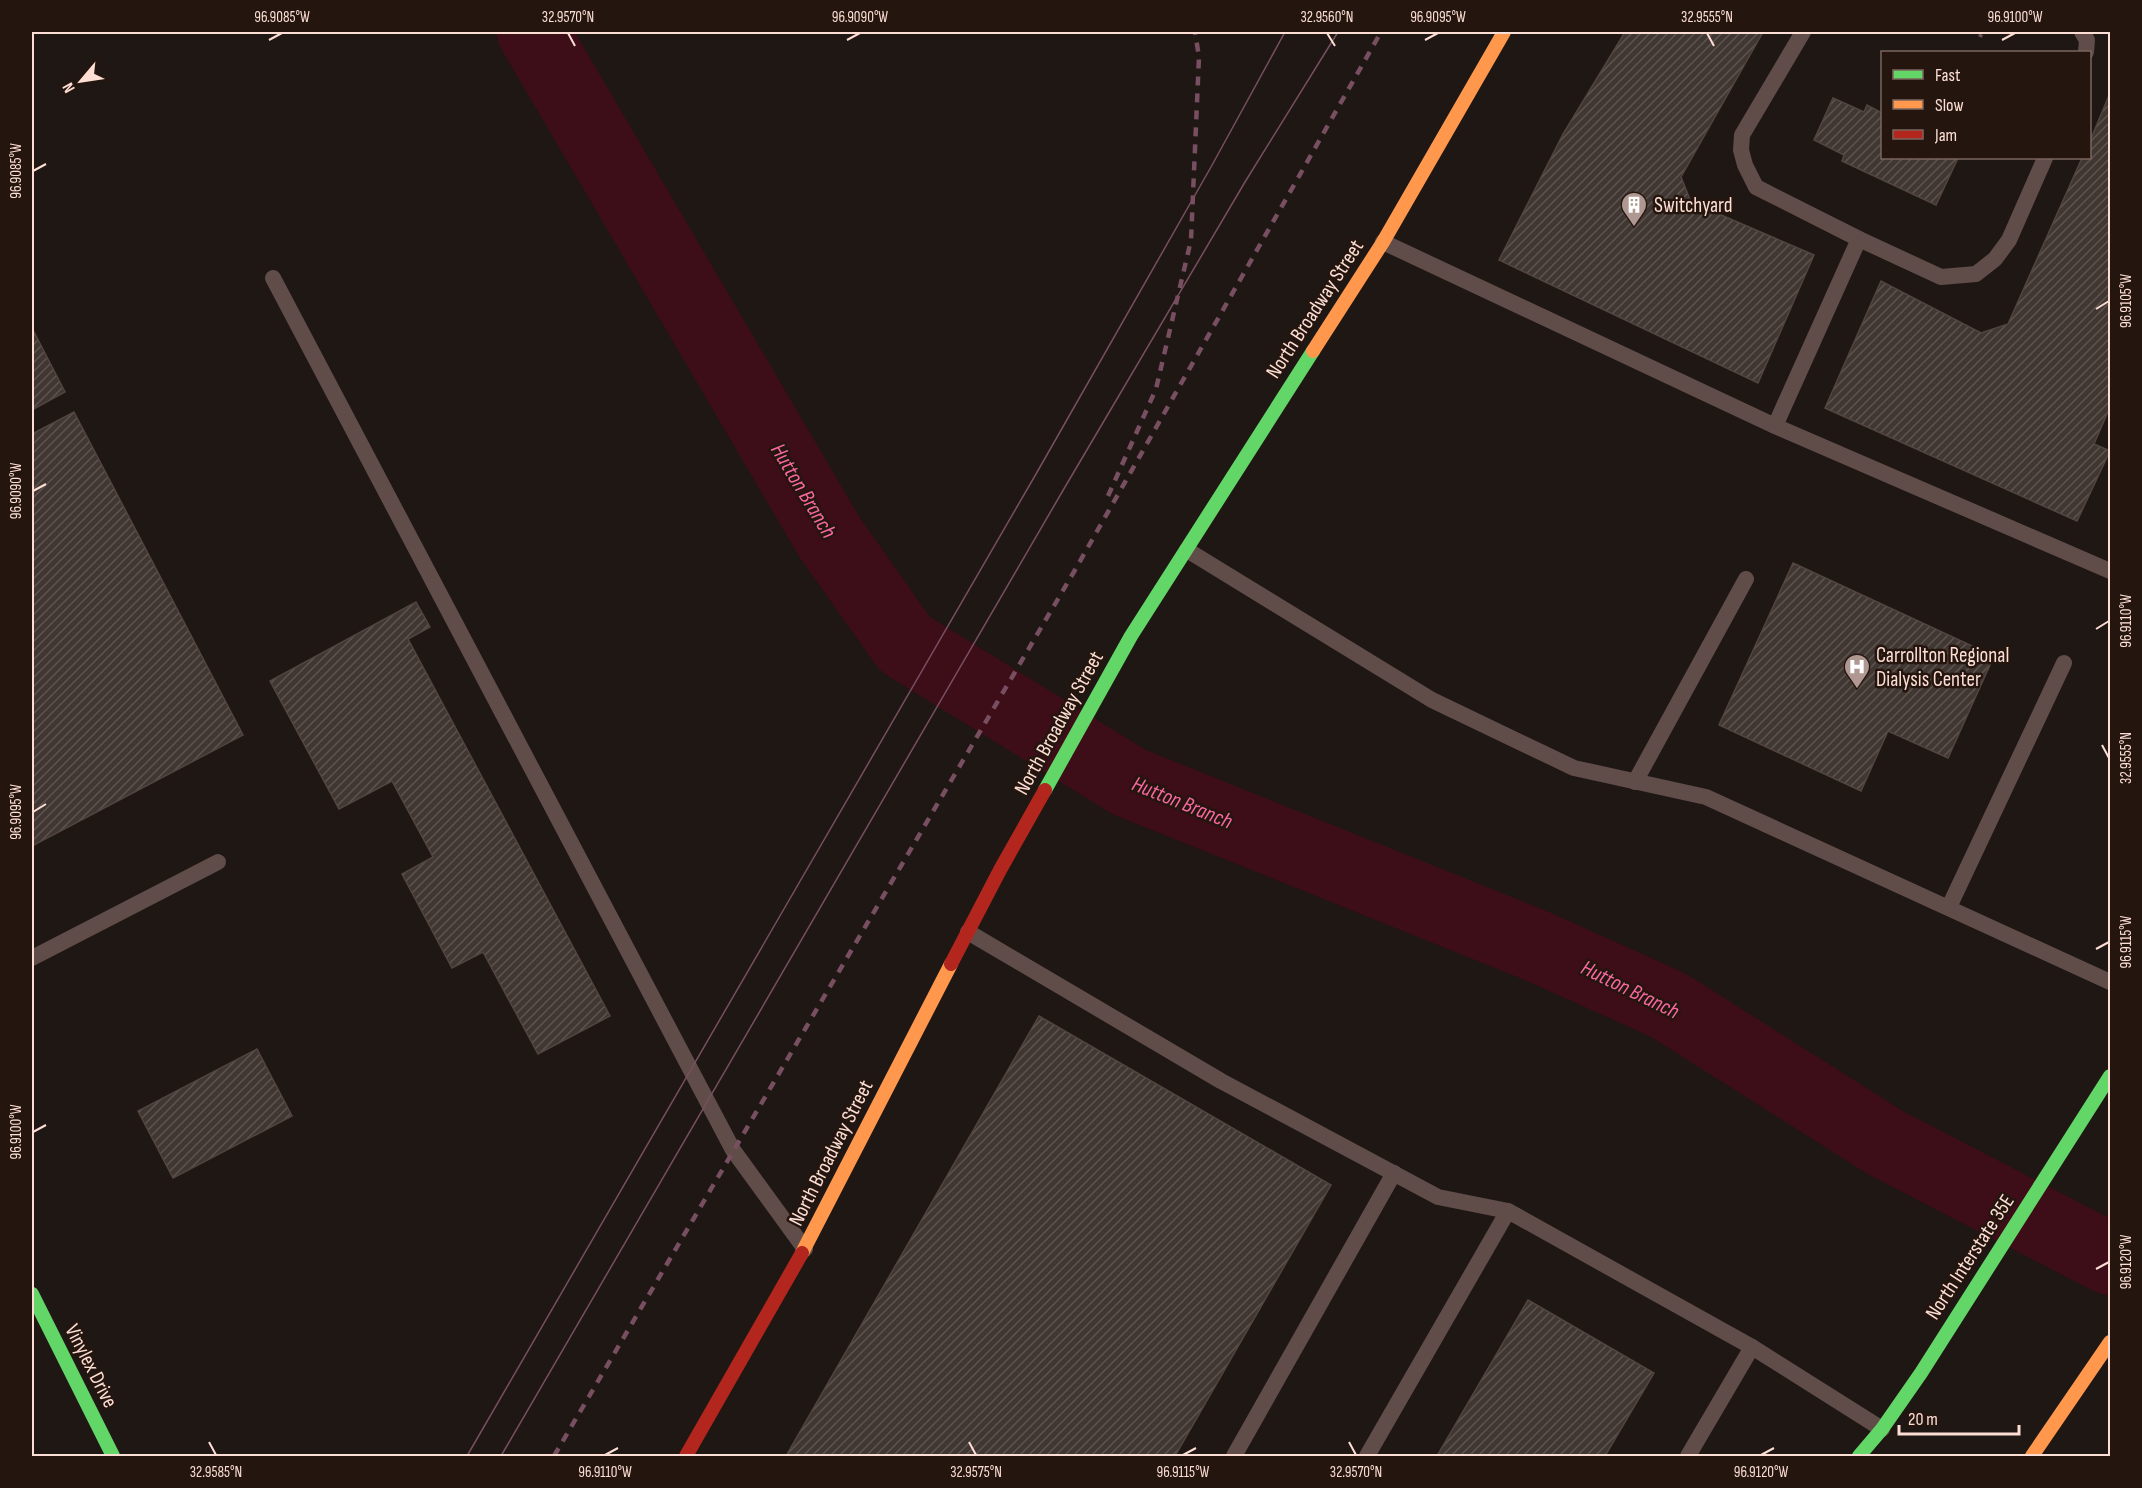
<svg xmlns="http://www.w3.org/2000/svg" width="2142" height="1488" font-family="'Sofia Sans Condensed',sans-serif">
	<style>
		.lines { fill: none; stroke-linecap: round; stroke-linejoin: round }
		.river { stroke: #3d0d18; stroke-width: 72 }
		.building { fill: url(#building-hatch); stroke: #52453f; stroke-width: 1.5 }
		.path { stroke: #6c525c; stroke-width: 4; stroke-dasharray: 3 4.5; stroke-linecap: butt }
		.lane { stroke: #604d49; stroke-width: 16 }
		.fast { stroke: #63d668; stroke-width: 14 }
		.slow { stroke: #ff974d; stroke-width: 14 }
		.jam { stroke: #b3261e; stroke-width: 14 }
		.tram { stroke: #774f61; stroke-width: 1.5 }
		.rail { stroke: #774f61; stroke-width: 4.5; stroke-dasharray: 9 8; stroke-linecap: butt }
		.ticks { fill: none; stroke: #fdded4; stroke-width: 2 }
		.labels { text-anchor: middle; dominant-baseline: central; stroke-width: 5; stroke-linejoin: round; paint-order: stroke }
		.poi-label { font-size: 21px; fill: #fdded4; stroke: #24160f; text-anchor: start }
		.street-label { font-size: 21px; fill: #fdded4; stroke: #24160f }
		.water-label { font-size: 22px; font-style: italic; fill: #f966a1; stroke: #24160f }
		.neatline { fill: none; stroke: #fdded4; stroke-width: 2 }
		.ticks-label { font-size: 15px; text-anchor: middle; fill: #fdded4 }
	</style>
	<defs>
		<pattern id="building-hatch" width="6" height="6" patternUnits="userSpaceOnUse" patternTransform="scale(1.5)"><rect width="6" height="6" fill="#413732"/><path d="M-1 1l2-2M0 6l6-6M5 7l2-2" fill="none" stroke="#5d544f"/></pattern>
	</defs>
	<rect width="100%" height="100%" fill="#1f1714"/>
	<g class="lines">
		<path class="river" d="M533,32L830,538L905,644L1129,782L1537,946L1668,1005L1886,1143L2110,1259"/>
	</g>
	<g class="building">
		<path d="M1625,32H1763L1681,177L1691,202L1814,255L1758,383L1499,260L1563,134Z"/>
		<path d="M2110,93V407L2094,444L2110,451L2077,521L1825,408L1881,281L1981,333L2008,324L2082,158H2090V141Z"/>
		<path d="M1833,98L1864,112L1867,105L1882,113V158H1958L1936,205L1842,161L1844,155L1814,140Z"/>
		<path d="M32,328L65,392L32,410Z"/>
		<path d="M74,412L243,735L32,846V434Z"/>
		<path d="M1793,563L1994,656L1948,758L1888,731L1861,791L1719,725Z"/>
		<path d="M416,602L430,627L408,639L610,1016L538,1054L483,952L452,968L402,874L433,857L392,781L339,809L270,681Z"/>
		<path d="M1039,1016L1331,1185L1175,1456H786Z"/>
		<path d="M257,1049L292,1116L173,1178L138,1111Z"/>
		<path d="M1528,1300L1654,1373L1605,1456H1437Z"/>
	</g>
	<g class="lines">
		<path class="path" d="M1980,37L1982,32"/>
		<g class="lane">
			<path d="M1803,32L1742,135L1741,150L1745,165L1756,187L1859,239L1941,277L1976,274L1995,259L2009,240L2045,158"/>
			<path d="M2082,32L2087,40L2086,52"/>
			<path d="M1383,242L1775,426L2110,571"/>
			<path d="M273,278L733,1150L805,1249"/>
			<path d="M1775,426L1859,239"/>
			<path d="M1187,550L1432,700L1574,768L1706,797L2110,982"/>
			<path d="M1635,782L1746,579"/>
			<path d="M1949,907L2064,663"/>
			<path d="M968,932L1221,1081L1438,1197L1508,1211"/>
			<path d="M32,958L218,862"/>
			<path d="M1234,1456L1394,1173"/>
			<path d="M1367,1456L1508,1211L1752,1347L1882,1429"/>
			<path d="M1688,1456L1752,1347"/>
		</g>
		<g class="fast">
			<path d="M1045,790L1131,636L1313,351"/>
			<path d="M32,1294L113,1456"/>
			<path d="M1859,1456L1882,1429L1921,1373L2110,1076"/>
		</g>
		<g class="slow">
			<path d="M1313,351L1383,242L1504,32"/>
			<path d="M802,1253L951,964"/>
			<path d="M2032,1456L2110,1342"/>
		</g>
		<g class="jam">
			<path d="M951,964L1000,870L1045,790"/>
			<path d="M686,1456L802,1253"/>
		</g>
		<g class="tram">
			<path d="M467,1456L1036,474L1211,167L1285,32"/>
			<path d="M501,1456L1065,487L1245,182L1338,32"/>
		</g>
		<g class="rail">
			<path d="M1108,496L1156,389L1191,240L1199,57L1195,32"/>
			<path d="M554,1456L1075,570L1381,32"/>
		</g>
	</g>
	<path class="ticks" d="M568,33L575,46M1327,33L1335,46M1707,33L1714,46M269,40L282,33M847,40L860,33M1425,40L1438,33M2002,40L2015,33M33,171L46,164M2096,309L2109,301M33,491L46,484M2096,629L2109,621M2102,745L2109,758M33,812L46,804M2096,949L2109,942M33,1132L46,1125M2096,1269L2109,1262M209,1442L216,1455M969,1442L976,1455M1349,1442L1356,1455M605,1455L618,1448M1183,1455L1196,1448M1761,1455L1774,1448"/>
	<defs>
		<symbol id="building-pin" viewBox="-11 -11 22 30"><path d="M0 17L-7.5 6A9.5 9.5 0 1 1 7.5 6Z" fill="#af9891" stroke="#24160f"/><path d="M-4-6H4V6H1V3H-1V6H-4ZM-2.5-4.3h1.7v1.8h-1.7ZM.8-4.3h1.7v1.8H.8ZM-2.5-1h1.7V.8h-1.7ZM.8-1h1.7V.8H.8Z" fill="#fff"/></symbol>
		<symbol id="hospital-pin" viewBox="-11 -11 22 30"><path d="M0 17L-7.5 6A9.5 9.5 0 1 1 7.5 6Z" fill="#af9891" stroke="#24160f"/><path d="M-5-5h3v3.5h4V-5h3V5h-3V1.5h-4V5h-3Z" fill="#fff"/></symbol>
	</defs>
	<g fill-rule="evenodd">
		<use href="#building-pin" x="1619" y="190" width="30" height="40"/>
		<use href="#hospital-pin" x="1842" y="652" width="30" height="40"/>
	</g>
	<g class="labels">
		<g class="poi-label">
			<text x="1654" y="205">Switchyard</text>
			<text x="1876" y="655">Carrollton Regional<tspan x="1876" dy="24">Dialysis Center</tspan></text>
		</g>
		<g class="street-label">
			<text transform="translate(1315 309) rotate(-57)">North Broadway Street</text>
			<text transform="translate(1059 723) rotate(-61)">North Broadway Street</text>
			<text transform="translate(831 1153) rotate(-63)">North Broadway Street</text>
			<text transform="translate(1970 1257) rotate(-57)">North Interstate 35E</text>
			<text transform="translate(91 1366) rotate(63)">Vinylex Drive</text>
		</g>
		<g class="water-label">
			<text transform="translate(803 491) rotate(59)">Hutton Branch</text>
			<text transform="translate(1182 803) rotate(22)">Hutton Branch</text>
			<text transform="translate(1630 990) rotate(26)">Hutton Branch</text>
		</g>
	</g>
	<rect width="2142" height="1488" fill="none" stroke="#24160f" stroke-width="66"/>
	<rect x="1881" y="51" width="210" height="108" fill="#24160f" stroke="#7b665e" stroke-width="1.5"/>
	<rect x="1893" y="70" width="30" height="9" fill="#63d668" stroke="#7b665e" stroke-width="1.5"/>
	<text x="1935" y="81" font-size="18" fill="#fdded4">Fast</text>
	<rect x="1893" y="100" width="30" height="9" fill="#ff974d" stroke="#7b665e" stroke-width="1.5"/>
	<text x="1935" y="111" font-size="18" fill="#fdded4">Slow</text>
	<rect x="1893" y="130" width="30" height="9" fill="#b3261e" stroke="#7b665e" stroke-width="1.5"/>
	<text x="1935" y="141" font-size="18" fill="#fdded4">Jam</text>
	<g transform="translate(81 81) rotate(241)" stroke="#24160f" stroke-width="4.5" paint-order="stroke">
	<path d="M0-4.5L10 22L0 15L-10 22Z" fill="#fdded4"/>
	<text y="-9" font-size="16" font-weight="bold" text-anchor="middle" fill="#fdded4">N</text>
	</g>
	<path d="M1899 1425v9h120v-9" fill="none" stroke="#fdded4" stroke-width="3"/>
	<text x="1908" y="1425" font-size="18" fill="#fdded4" stroke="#24160f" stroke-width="4.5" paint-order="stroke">20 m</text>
	<rect x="33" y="33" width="2076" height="1422" class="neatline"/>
	<g class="ticks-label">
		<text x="282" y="22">96.9085°W</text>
		<text x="568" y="22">32.9570°N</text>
		<text x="860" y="22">96.9090°W</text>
		<text x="1327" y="22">32.9560°N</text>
		<text x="1438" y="22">96.9095°W</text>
		<text x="1707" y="22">32.9555°N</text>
		<text x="2015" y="22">96.9100°W</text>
		<text transform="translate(16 171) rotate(-90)" y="5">96.9085°W</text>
		<text transform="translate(2126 301) rotate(-90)" y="5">96.9105°W</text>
		<text transform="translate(16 491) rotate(-90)" y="5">96.9090°W</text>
		<text transform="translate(2126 621) rotate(-90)" y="5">96.9110°W</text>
		<text transform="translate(2126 758) rotate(-90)" y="5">32.9555°N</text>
		<text transform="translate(16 812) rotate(-90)" y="5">96.9095°W</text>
		<text transform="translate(2126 942) rotate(-90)" y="5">96.9115°W</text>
		<text transform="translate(16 1132) rotate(-90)" y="5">96.9100°W</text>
		<text transform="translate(2126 1262) rotate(-90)" y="5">96.9120°W</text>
		<text x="216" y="1477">32.9585°N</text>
		<text x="605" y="1477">96.9110°W</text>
		<text x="976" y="1477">32.9575°N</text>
		<text x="1183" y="1477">96.9115°W</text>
		<text x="1356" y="1477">32.9570°N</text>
		<text x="1761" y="1477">96.9120°W</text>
	</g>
</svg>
